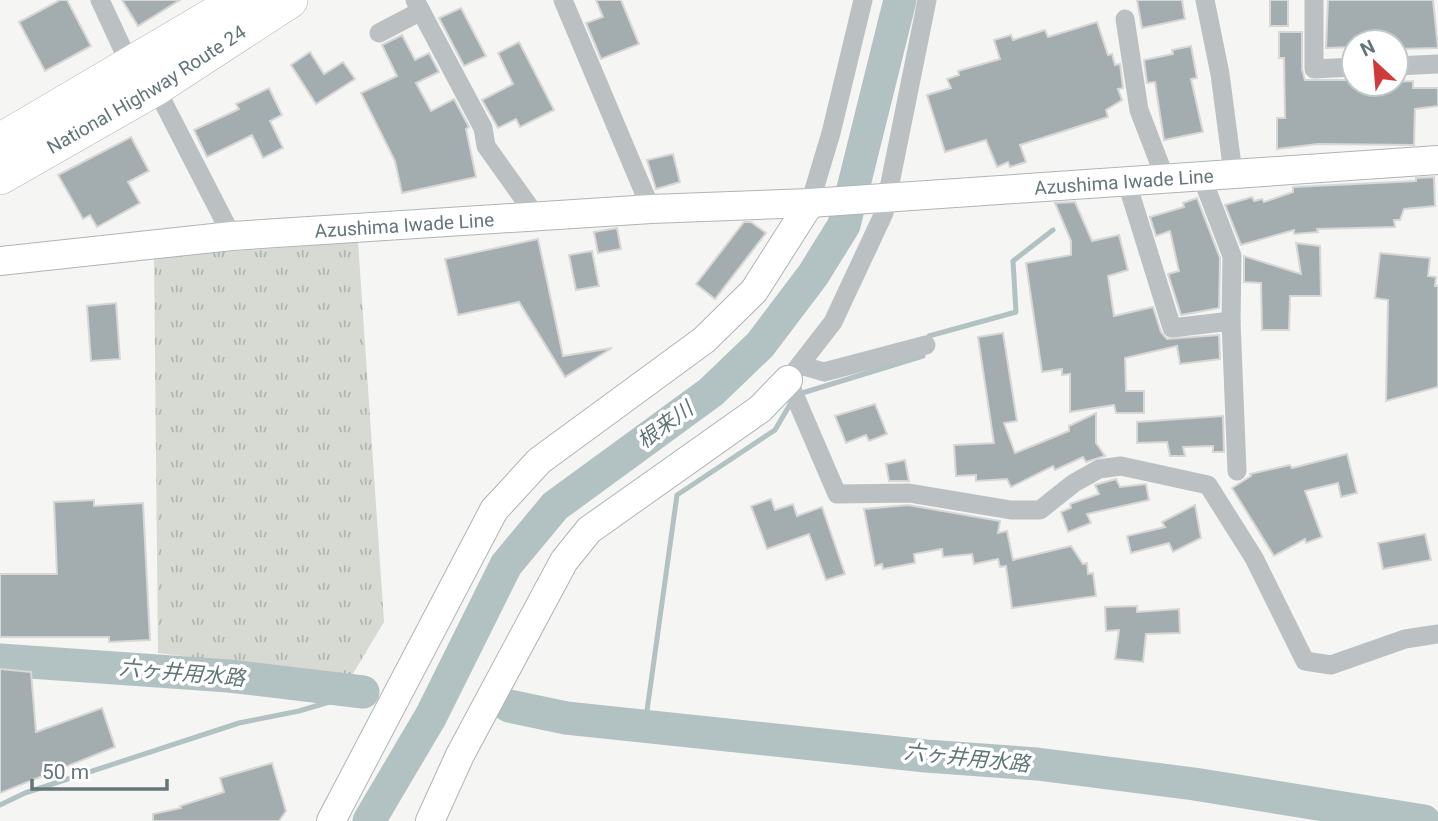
<svg xmlns="http://www.w3.org/2000/svg" width="1438" height="821" font-family="Roboto,'Noto Sans JP',sans-serif">
	<style>
		.grass { fill: url(#grass-tufts) }
		.lines { fill: none; stroke-linecap: round; stroke-linejoin: round }
		.stream { stroke: #b2c1c2; stroke-width: 5 }
		.river { stroke: #b2c1c2; stroke-width: 33 }
		.building { fill: #a3adaf; stroke: #d7d7d5; stroke-width: 2 }
		.secondary-casing { stroke: #adb5b7; stroke-width: 30 }
		.highway-casing { stroke: #b1b5b7; stroke-width: 38 }
		.street { stroke: #bbc0c2; stroke-width: 19 }
		.secondary { stroke: #fff; stroke-width: 28 }
		.highway { stroke: #fff; stroke-width: 37 }
		.labels { text-anchor: middle; dominant-baseline: central; stroke-width: 7; stroke-linejoin: round; paint-order: stroke }
		.street-label { font-size: 19px; fill: #64767a; stroke: #fff }
		.water-label { font-size: 21px; font-style: italic; fill: #5f7576; stroke: #fff }
	</style>
	<defs>
		<pattern id="grass-tufts" width="24" height="20" patternUnits="userSpaceOnUse" patternTransform="scale(1.75)"><rect width="24" height="20" fill="#d6dad2"/><path d="M3 7l-1-3M5 7V3M7 7l1-3M15 17l-1-3M17 17v-4M19 17l1-3" fill="none" stroke="#b1b5af"/></pattern>
	</defs>
	<rect width="100%" height="100%" fill="#f5f5f3"/>
	<path class="grass" d="M358,242L384,622L351,677L158,653L154,257Z"/>
	<g class="lines">
		<g class="stream">
			<path d="M930,342L929,336L1016,312L1013,261L1053,230"/>
			<path d="M799,394L923,356"/>
			<path d="M645,725L677,495L775,430L792,401"/>
			<path d="M0,805L25,793L239,723L299,711L363,692"/>
		</g>
		<g class="river">
			<path d="M0,660L229,676L363,692"/>
			<path d="M509,706L566,718L926,756L1037,764L1194,784L1424,821"/>
			<path d="M369,821L431,716L506,565L555,506L711,392L760,345L813,275L844,225L900,0"/>
		</g>
	</g>
	<g class="building">
		<path d="M60,0H67L91,46L45,71L19,22Z"/>
		<path d="M122,0H180L138,26Z"/>
		<path d="M596,0H621L639,44L601,59L586,23L603,17Z"/>
		<path d="M1137,0H1182L1185,19L1142,28Z"/>
		<rect x="1270" y="0" width="18" height="26"/>
		<path d="M1328,0H1433L1438,48L1396,49V42H1353V47L1326,48Z"/>
		<path d="M461,8L486,56L464,66L439,18Z"/>
		<path d="M1097,22L1108,55L1112,54L1115,65L1120,64L1123,88L1118,89L1122,100L1106,110L1108,117L1020,145L1026,162L1010,167L1008,162L997,167L986,140L945,152L927,95L951,88L947,79L959,75L958,71L1000,59L994,40L1011,35L1013,40L1045,30L1048,37Z"/>
		<path d="M1279,32H1302V69L1305,80H1354V84L1413,81V88H1438V106L1415,109L1414,145L1318,144L1277,149V118H1285L1284,58H1279Z"/>
		<path d="M402,35L415,60L429,53L439,72L416,83L431,111L454,99L469,127L466,129L476,177L402,193L395,161L361,93L397,76L382,45Z"/>
		<path d="M519,42L554,110L520,127L516,119L498,128L482,100L513,84L498,53Z"/>
		<path d="M1191,46L1197,78L1191,79L1203,132L1164,140L1155,82L1147,83L1144,60L1173,54L1172,50Z"/>
		<path d="M310,52L324,74L343,62L355,79L316,104L291,65Z"/>
		<path d="M269,88L282,115L270,121L283,148L263,158L252,135L207,157L194,130L239,109L236,104Z"/>
		<path d="M131,137L149,171L128,182L140,203L97,227L90,215L83,219L58,175Z"/>
		<path d="M673,154L680,182L656,189L647,160Z"/>
		<path d="M1434,177L1435,206L1404,209L1400,220H1394L1395,227L1317,229L1318,232L1294,234V230L1241,245L1225,205L1252,197L1254,201L1262,199L1264,202L1293,192V187L1416,181V178Z"/>
		<path d="M1197,198L1220,258L1219,308L1181,315L1168,274L1179,271L1170,231L1156,236L1150,217L1184,207L1183,203Z"/>
		<path d="M1075,202L1092,241L1119,235L1128,270L1108,276L1114,316L1153,307L1161,332L1167,339L1219,335L1220,359L1180,364L1177,346L1125,358L1126,391H1144V413H1116L1114,405L1070,412V374L1062,375V369L1042,372L1026,263L1071,255V241L1055,203Z"/>
		<path d="M744,222H751L766,233L715,299L696,284Z"/>
		<path d="M617,228L621,249L598,253L594,232Z"/>
		<path d="M538,239L563,356L612,348L565,377L519,302L458,315L445,259Z"/>
		<path d="M1296,243L1320,246L1321,296H1290L1289,330H1262L1261,283L1244,282V256L1301,274Z"/>
		<path d="M592,251L599,286L576,290L569,255Z"/>
		<path d="M1380,253L1430,258L1428,276L1436,277L1435,286H1438V387L1386,401L1388,300L1375,298Z"/>
		<path d="M116,303L120,359L91,361L87,306Z"/>
		<path d="M1003,333L1017,421L1004,423L1015,453L1069,431V426L1096,413V443L1105,456L1086,462L1083,457L1055,470L1053,466L1011,487L1007,479L976,481V475L956,476L954,445L994,443L978,337Z"/>
		<path d="M875,404L887,434L869,441L866,435L846,443L835,416Z"/>
		<path d="M1223,416L1224,452H1213V446L1183,447L1185,456H1170L1167,442L1137,443V422Z"/>
		<path d="M1347,454L1357,493L1341,497L1338,483L1305,491L1322,537L1306,543L1305,539L1274,556L1232,488L1251,476L1250,474L1290,465L1292,468Z"/>
		<path d="M905,460L909,481H889L886,464Z"/>
		<path d="M1116,479L1120,487L1146,484L1149,500L1087,514L1091,523L1068,532L1061,512L1071,508L1070,504L1099,494L1095,485Z"/>
		<path d="M771,499L775,510L793,504L797,516L822,507L845,574L826,580L809,534L767,549L751,506Z"/>
		<path d="M94,500V506L143,503L150,640L109,642V637H0V574H57L54,502Z"/>
		<path d="M908,505L1000,521L998,533L1007,531L1013,560L1071,546L1083,564L1087,563L1088,574L1093,573L1096,596L1012,608L1006,566L1000,567L998,559L974,564L972,554L943,557L942,549L914,554L915,563L883,569L882,564L875,566L864,509Z"/>
		<path d="M1195,505L1201,538L1173,552L1169,543L1131,553L1127,536L1165,527L1162,522Z"/>
		<path d="M1425,534L1431,560L1383,569L1378,543Z"/>
		<path d="M1137,606V612L1179,609L1180,633L1146,634L1143,662L1115,659L1119,630L1106,631L1105,607Z"/>
		<path d="M0,669L31,672L36,732L102,708L115,747L0,793Z"/>
		<path d="M272,763L286,811L279,821H153V814L181,808L180,806L224,792L220,778Z"/>
	</g>
	<g class="lines">
		<defs>
			<g id="secondary">
				<path id="s1" d="M0,261L232,236L651,209L810,203L1438,160"/>
				<path d="M331,821L494,510L539,461L704,340L754,291L810,203"/>
				<path d="M430,821L460,755L564,561L589,530L760,409L788,380"/>
			</g>
			<g id="highway">
				<path d="M0,142L241,0"/>
				<path id="s2" d="M0,176L154,88L289,0"/>
			</g>
		</defs>
		<use href="#secondary" class="secondary-casing"/>
		<use href="#highway" class="highway-casing"/>
		<g class="street">
			<path d="M100,0L131,67L154,88L163,102L232,236"/>
			<path d="M415,0L483,128L486,146L536,216"/>
			<path d="M563,0L651,209"/>
			<path d="M927,0L884,213L833,322L788,380L837,494L909,493L1011,510H1040L1074,483L1099,469L1121,466L1208,485L1254,558L1305,661L1331,665L1405,639L1438,634"/>
			<path d="M1205,0L1220,74L1233,173"/>
			<path d="M1314,0V69L1354,67"/>
			<path d="M1125,19L1139,110L1165,178"/>
			<path d="M379,33L421,11"/>
			<path d="M1396,66L1438,64"/>
			<path d="M1201,175L1232,256L1231,321L1237,471"/>
			<path d="M1126,180L1172,328L1231,321"/>
			<path d="M810,203L831,133L863,0"/>
			<path d="M800,365L824,372L926,345"/>
		</g>
		<use href="#secondary" class="secondary"/>
		<use href="#highway" class="highway"/>
	</g>
	<g class="labels">
		<g class="street-label">
			<text stroke="none"><textPath href="#s2" startOffset="170">National Highway Route 24</textPath></text>
			<text stroke="none"><textPath href="#s1" startOffset="1127">Azushima Iwade Line</textPath></text>
			<text stroke="none"><textPath href="#s1" startOffset="406">Azushima Iwade Line</textPath></text>
		</g>
		<g class="water-label">
			<text transform="translate(665 425) rotate(-36)">根来川</text>
			<text transform="translate(182 673) rotate(5)">六ヶ井用水路</text>
			<text transform="translate(967 758) rotate(6)">六ヶ井用水路</text>
		</g>
	</g>
	<g transform="translate(1375 63) rotate(334)"><circle r="33" fill="#ffffff" stroke="#c1c8ca" stroke-width="2"/>
	<path d="M0-5L12 26L0 18L-12 26Z" fill="#ce3b3a"/>
	<text y="-10" font-size="19" font-weight="bold" text-anchor="middle" fill="#64767a">N</text>
	</g>
	<path d="M32 779v10h135v-10" fill="none" stroke="#64767a" stroke-width="3.5"/>
	<text x="42" y="779" font-size="21" fill="#64767a" stroke="#ffffff" stroke-width="5" paint-order="stroke">50 m</text>
</svg>
